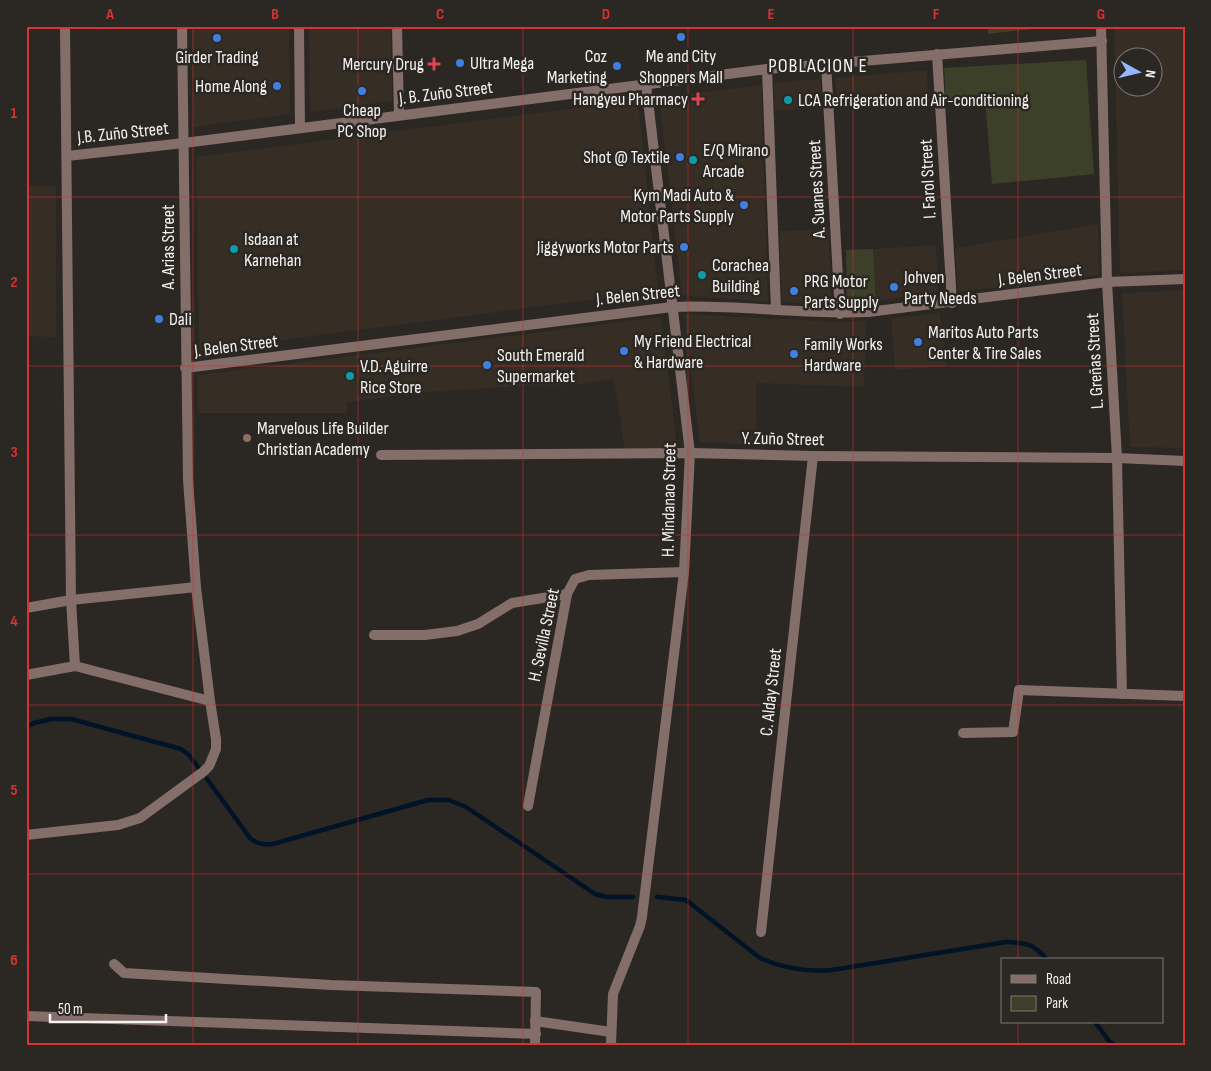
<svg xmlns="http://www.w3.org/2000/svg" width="1211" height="1071" font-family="'Sofia Sans Condensed',sans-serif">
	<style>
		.built { fill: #362e25; fill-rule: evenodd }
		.green { fill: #3c4028 }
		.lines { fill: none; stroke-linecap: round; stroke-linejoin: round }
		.stream { stroke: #001327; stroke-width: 4.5 }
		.street { stroke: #836e69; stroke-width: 10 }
		.grid { fill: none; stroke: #d83232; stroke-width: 1; stroke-opacity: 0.55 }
		.shop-dot { fill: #3f7fe0; stroke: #2b2723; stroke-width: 2 }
		.health-dot { fill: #e0444e; stroke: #2b2723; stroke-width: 2 }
		.culture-dot { fill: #0f9aa8; stroke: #2b2723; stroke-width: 2 }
		.education-dot { fill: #8d6e63; stroke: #2b2723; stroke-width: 2 }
		.labels { text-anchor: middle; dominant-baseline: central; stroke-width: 5; stroke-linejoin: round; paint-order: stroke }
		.poi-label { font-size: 18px; fill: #f5f2f0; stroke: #2b2723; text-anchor: start }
		.street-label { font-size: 18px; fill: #f5f2f0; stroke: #2b2723 }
		.quarter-label { font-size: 20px; letter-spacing: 1px; fill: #f5f2f0; stroke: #2b2723 }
		.neatline { fill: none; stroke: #d83232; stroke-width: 2 }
		.grid-label { font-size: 16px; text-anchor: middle; font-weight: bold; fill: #d83232 }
	</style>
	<rect width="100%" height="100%" fill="#2b2723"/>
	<g class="built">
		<path d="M192,26H289L290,114L193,127Z"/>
		<path d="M309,26H391L392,101L310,112Z"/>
		<path d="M1114,26H1185V270L1120,273ZM1124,58H1154V88H1124Z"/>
		<path d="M927,70L928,95L882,100V104L837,106L836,78Z"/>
		<path d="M820,79L822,107L775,111L774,83Z"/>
		<path d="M761,85L768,302L682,295L659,98Z"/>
		<path d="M638,100L658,291L199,351L196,157Z"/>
		<path d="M26,186H56V337L26,336Z"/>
		<path d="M1098,224L1099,275L958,292L955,248Z"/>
		<path d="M828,229L832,305L782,302L779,231Z"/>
		<path d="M936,245L938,292L876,301L873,249Z"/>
		<path d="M1185,290V448L1130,447L1122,293Z"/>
		<path d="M940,313L946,366L895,370L891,318Z"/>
		<path d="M684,314L839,322L866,321L864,387L756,383L757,445L700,442Z"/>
		<path d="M661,317L677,447L625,449L614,379L585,384L503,387L427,392L347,402V413H198V375Z"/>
	</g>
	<g class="green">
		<path d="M988,26H1040V28L988,34Z"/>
		<path d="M1086,60L1094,174L992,184L985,99L946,103L944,68Z"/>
		<path d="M873,249L876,301L847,304L846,250Z"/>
	</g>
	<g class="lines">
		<g class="stream">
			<path d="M26,727L34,723L51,719H71L181,749L189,755L198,767"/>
			<path d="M207,779L250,838C257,844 263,845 273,844L428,800H449L466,807L595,894L606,897H633"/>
			<path d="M657,897L686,900L760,958C784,969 807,972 832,970L1006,942C1025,943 1034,943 1047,960"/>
			<path d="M1095,1022L1109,1041L1114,1045"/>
		</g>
		<g class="street">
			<path d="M65,26L71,600L75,666"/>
			<path d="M299,26L300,128"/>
			<path d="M397,26L399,115"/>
			<path d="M1101,26L1107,282L1117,458L1122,694"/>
			<path d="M937,54L952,303"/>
			<path d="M826,63L840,314"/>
			<path d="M767,69L776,310"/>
			<path d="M67,156L184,143L767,69L1102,41"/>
			<path d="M185,368L672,307C737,304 803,315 868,312L1107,282L1185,279"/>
			<path d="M381,455L690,453L813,456L1117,458L1185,461"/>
			<path d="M26,608L71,600L196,587"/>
			<path d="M374,635H425L457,631L478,624L512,603L567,594"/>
			<path d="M26,675L75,666L210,701"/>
			<path d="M963,733L1013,732L1019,690L1185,696"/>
			<path d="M528,806L567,594L575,579L589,575L684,572"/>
			<path d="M26,835L118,825L140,818L203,772L209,766L212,759L216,749V739L210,701L196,587L188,480L182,26"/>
			<path d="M761,932L813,456"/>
			<path d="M114,964L124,973L331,985L536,992L535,1045"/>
			<path d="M26,1016L536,1034"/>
			<path d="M535,1021L611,1032"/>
			<path d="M611,1045L613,994L640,926L642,917L684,572L690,453L646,84"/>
		</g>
	</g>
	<path class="grid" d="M193,26V1045M358,26V1045M523,26V1045M688,26V1045M853,26V1045M1018,26V960M26,197H1185M26,366H1185M26,535H1185M26,705H1185M26,874H1185M1018,1022V1045"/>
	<g class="shop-dot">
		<circle cx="681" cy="37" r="5"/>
		<circle cx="217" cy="38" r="5"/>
		<circle cx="460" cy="63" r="5"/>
		<circle cx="617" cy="66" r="5"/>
		<circle cx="277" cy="86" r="5"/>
		<circle cx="362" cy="91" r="5"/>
		<circle cx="680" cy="157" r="5"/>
		<circle cx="744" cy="205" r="5"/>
		<circle cx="684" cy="247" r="5"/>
		<circle cx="894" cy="287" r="5"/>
		<circle cx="794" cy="291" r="5"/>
		<circle cx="159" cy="319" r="5"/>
		<circle cx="918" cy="342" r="5"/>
		<circle cx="624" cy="351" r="5"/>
		<circle cx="794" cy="354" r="5"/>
		<circle cx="487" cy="365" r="5"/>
	</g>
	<g class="health-dot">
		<path d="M431.5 56.5h5v5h5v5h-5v5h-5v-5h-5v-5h5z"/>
		<path d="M695.5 91.5h5v5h5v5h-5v5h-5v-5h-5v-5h5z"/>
	</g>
	<g class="culture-dot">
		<circle cx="788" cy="100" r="5"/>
		<circle cx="693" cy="160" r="5"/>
		<circle cx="234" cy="249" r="5"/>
		<circle cx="702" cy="275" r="5"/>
		<circle cx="350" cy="376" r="5"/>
	</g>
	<circle class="education-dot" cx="247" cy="438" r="5"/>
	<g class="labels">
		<g class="poi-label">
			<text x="607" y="56" text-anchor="end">Coz<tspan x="607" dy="21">Marketing</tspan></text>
			<text x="681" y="56" text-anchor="middle">Me and City<tspan x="681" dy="21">Shoppers Mall</tspan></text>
			<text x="217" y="57" text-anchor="middle">Girder Trading</text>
			<text x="470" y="63">Ultra Mega</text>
			<text x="424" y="64" text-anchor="end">Mercury Drug</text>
			<text x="267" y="86" text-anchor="end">Home Along</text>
			<text x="688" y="99" text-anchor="end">Hangyeu Pharmacy</text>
			<text x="798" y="100">LCA Refrigeration and Air-conditioning</text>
			<text x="362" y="110" text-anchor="middle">Cheap<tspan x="362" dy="21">PC Shop</tspan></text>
			<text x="703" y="150">E/Q Mirano<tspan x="703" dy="21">Arcade</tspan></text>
			<text x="670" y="157" text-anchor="end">Shot @ Textile</text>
			<text x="734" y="195" text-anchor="end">Kym Madi Auto &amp;<tspan x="734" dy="21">Motor Parts Supply</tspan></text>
			<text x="244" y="239">Isdaan at<tspan x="244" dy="21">Karnehan</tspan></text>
			<text x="674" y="247" text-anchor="end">Jiggyworks Motor Parts</text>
			<text x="712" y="265">Corachea<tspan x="712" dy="21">Building</tspan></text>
			<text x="904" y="277">Johven<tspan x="904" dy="21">Party Needs</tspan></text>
			<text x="804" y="281">PRG Motor<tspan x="804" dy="21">Parts Supply</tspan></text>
			<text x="169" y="319">Dali</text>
			<text x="928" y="332">Maritos Auto Parts<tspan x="928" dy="21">Center &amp; Tire Sales</tspan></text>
			<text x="634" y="341">My Friend Electrical<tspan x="634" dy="21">&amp; Hardware</tspan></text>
			<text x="804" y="344">Family Works<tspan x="804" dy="21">Hardware</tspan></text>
			<text x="497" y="355">South Emerald<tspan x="497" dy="21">Supermarket</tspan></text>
			<text x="360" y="366">V.D. Aguirre<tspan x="360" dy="21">Rice Store</tspan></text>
			<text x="257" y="428">Marvelous Life Builder<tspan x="257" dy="21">Christian Academy</tspan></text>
		</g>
		<g class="street-label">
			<text transform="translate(446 93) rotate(-7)">J. B. Zuño Street</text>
			<text transform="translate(123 133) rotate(-6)">J.B. Zuño Street</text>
			<text transform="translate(928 179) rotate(-93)">I. Farol Street</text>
			<text transform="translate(817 189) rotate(-93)">A. Suanes Street</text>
			<text transform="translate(168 247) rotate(-90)">A. Arias Street</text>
			<text transform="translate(1040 275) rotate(-7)">J. Belen Street</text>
			<text transform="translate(638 295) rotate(-6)">J. Belen Street</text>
			<text transform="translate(236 346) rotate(-7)">J. Belen Street</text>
			<text transform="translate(1095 361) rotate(-93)">L. Greñas Street</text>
			<text transform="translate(783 439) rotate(1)">Y. Zuño Street</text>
			<text transform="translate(669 500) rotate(-89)">H. Mindanao Street</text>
			<text transform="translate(544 635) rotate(-78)">H. Sevilla Street</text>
			<text transform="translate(771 692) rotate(-84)">C. Alday Street</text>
		</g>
		<g class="quarter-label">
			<text x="818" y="66">POBLACION E</text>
		</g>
	</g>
	<rect width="1211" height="1071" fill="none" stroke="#2b2723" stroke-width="55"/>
	<rect x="1001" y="958" width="162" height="65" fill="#2b2723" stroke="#7c7875"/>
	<rect x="1011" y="975" width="25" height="8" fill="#836e69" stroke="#7c7875"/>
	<text x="1046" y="984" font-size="15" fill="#f5f2f0">Road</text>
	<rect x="1011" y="996" width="25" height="15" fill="#3c4028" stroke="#7c7875"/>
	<text x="1046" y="1008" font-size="15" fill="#f5f2f0">Park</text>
	<g transform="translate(1138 72) rotate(98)"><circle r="24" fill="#2b2723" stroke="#7c7875"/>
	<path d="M0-4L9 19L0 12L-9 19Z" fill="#94b7fd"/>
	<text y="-8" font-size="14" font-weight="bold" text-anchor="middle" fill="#f5f2f0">N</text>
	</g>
	<path d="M50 1014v8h116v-8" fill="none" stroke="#f5f2f0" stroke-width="2.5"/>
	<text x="58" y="1014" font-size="15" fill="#f5f2f0" stroke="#2b2723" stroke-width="4" paint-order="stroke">50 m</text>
	<rect x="28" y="28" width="1156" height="1016" class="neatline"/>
	<g class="grid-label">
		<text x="110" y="19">A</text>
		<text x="275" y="19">B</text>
		<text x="440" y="19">C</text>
		<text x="606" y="19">D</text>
		<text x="771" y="19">E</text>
		<text x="936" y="19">F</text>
		<text x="1101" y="19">G</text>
		<text x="14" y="118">1</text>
		<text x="14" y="287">2</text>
		<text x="14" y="457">3</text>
		<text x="14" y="626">4</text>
		<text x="14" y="795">5</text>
		<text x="14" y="965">6</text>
	</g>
</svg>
